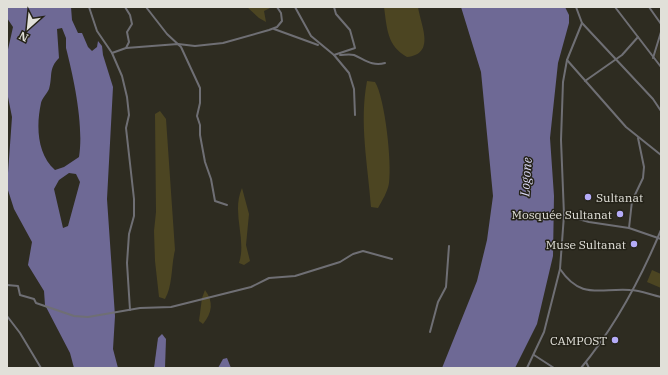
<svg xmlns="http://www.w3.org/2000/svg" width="668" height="375" font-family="'IBM Plex Serif',serif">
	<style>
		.built { fill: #383424 }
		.green { fill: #4c4522 }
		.water { fill: #6e6995; fill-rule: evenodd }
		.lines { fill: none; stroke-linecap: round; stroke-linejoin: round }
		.minor { stroke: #6f6f74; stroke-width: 2 }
		.poi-dot { fill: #b5acf8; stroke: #242218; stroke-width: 1.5 }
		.labels { text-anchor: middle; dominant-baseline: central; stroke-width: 3; stroke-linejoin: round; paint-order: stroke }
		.poi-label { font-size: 12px; fill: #e1e0d9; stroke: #242218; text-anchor: end }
		.water-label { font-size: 13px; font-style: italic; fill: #d9d7f4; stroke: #242218 }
	</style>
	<rect width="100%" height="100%" fill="#2e2c21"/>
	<path class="built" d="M661,38V63L655,56Z"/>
	<g class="green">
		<path d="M247,7H269L270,8L264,11L266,22L259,18Z"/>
		<path d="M384,7H418C421,26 436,54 407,57C387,46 387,28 384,7Z"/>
		<path d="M367,81L375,82C385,98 392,163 389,183C388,191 382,201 378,208L371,207C368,165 359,123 367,81Z"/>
		<path d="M160,111L166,119L175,250C171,266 173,285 165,299L159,297L155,261L154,231L156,212L155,114Z"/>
		<path d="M242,188L249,214L246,245L250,261L244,265L239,263C247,239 231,213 242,188Z"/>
		<path d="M652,270L661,274V288L647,282Z"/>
		<path d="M205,290C214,302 212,313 203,324L199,321L202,298Z"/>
	</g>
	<g class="water">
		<path d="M7,7H71L72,20L78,33H82L88,47L92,51L97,47L98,41L102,46L103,55L113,87L107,199L115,316L113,349L118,368H74L70,353L45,305L44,291L28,265L32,242L14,209L7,187L12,117L8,97L7,54L13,27L7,18ZM62,28L66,38V48C74,79 84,126 79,157L64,167L55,170C37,154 36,126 41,103C42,98 47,94 49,89C53,76 48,69 59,58L57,29ZM69,173L76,174L80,182L68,226L63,228L54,189L59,180Z"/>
		<path d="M461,7H565L569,15V23L558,63L550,138L554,196L553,256L537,324L515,368H442L477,281L487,240L493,196L481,72Z"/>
		<path d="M162,334L166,339L165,368H154L158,338Z"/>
		<path d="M227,358L231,368H218L223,359Z"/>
	</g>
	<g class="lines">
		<g class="minor">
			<path d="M89,7L97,31L112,53"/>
			<path d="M125,7L130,15L132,24L127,32L129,42L126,48L112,53L122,76L127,97L129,115L126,128L134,199V216L129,234L127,263L130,310"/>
			<path d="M146,7L167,34L181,47L200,88V103L197,116L200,125V135L205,162L211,179L215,201L227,205"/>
			<path d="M295,7L311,36L334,55L349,73L354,89L355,115"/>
			<path d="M334,7L336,14L350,30L355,48L334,55"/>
			<path d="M615,7L661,67"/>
			<path d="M649,7L661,24"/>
			<path d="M582,23L653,99L661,111"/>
			<path d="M274,29L318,45"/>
			<path d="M126,48L178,44L195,46L223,43L269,30L277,27L282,21L281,13L277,7"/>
			<path d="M340,55C344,55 349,54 354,55C364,59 372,67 385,63"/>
			<path d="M653,58L661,32"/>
			<path d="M567,60L626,127L661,155"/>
			<path d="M585,81L622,55L638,37"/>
			<path d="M661,173V168"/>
			<path d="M564,215L589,222L629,228L661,239"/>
			<path d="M629,228L632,201L643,178L644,167L638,138"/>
			<path d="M560,269C581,300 599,288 630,290C640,290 651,295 661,297"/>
			<path d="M7,285L18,286L20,295L34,299L36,303L74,316L88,317L140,308L171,307L251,287L269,278L295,276L340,262L353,254L363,251L392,259"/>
			<path d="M7,316L20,333L41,368"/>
			<path d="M430,332L438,302L446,287L449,246"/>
			<path d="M534,355L554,368"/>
			<path d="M586,362L589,368"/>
			<path d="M527,368L544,332L560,269L564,215L561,140L563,82L567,60L582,23L576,7"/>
			<path d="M581,368C614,328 641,278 661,230"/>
		</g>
	</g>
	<g class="poi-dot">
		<circle cx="588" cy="197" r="4"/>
		<circle cx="620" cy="214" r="4"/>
		<circle cx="634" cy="244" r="4"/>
		<circle cx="615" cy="340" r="4"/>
	</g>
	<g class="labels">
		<g class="poi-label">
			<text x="596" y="197" text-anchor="start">Sultanat</text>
			<text x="612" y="214">Mosquée Sultanat</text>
			<text x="626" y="244">Muse Sultanat</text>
			<text x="607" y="340">CAMPOST</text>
		</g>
		<g class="water-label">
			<text transform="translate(526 177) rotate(-86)">Logone</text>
		</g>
	</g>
	<rect width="668" height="375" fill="none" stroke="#e1e0d9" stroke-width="16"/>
	<g transform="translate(28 28) rotate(207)" stroke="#242218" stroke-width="3" paint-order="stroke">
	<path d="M0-3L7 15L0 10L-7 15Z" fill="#e1e0d9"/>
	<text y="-6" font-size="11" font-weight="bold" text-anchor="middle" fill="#e1e0d9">N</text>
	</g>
</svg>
